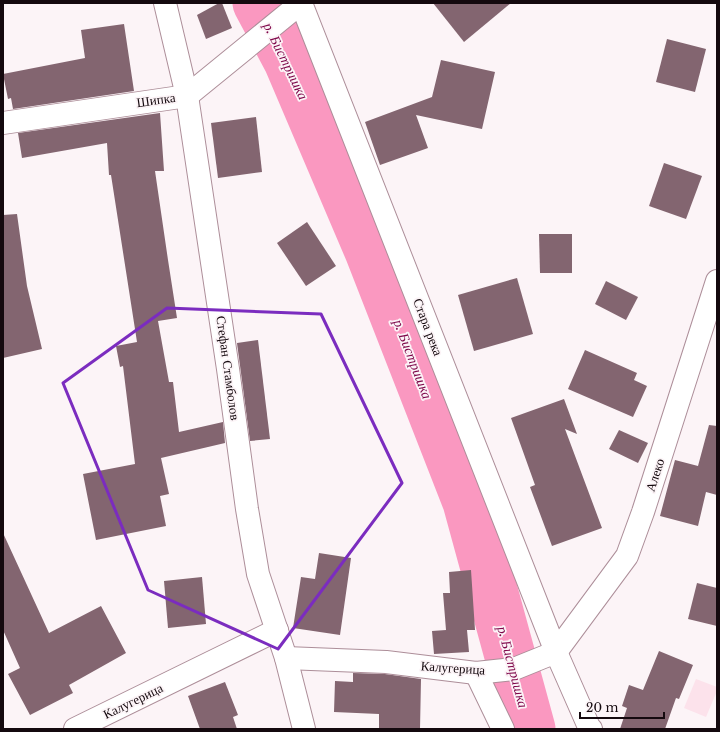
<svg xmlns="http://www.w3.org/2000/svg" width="720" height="732" font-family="'Libre Baskerville',serif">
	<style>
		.built { fill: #fce2eb }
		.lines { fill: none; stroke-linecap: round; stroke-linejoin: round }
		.river { stroke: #fa98c0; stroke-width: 51 }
		.building { fill: #836570 }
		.minor-casing { stroke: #ad8e99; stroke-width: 24 }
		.minor { stroke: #fff; stroke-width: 22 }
		.marked { fill: none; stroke: #7b2cbf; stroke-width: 3; stroke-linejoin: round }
		.labels { text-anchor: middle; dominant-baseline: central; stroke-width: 3.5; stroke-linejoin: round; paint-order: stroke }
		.street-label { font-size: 13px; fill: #14090e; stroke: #fcf4f7 }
		.water-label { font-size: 14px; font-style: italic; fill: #7e074a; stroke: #fcf4f7 }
	</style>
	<rect width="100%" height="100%" fill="#fcf4f7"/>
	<path class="built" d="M696,679L717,687V691L706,717L684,708Z"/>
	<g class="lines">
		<path class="river" d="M258,3L289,61L370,251L468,502L530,729"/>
	</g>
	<g class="building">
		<path d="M219,3H222L232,28L206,39L197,15Z"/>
		<path d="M433,3H511L464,42Z"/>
		<path d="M124,24L134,91L13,109L11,98L8,99L3,74L85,58L81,30Z"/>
		<path d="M667,39L706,49L695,92L656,82Z"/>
		<path d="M441,60L495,72L482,129L416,115L428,148L380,165L365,122L432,97Z"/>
		<path d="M160,113L164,171H155L168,260L177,318L158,321L169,382H173L179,432L223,422L225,443L161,458L169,494L160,496L166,526L96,540L83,474L135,464L123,366L120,367L116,346L137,342L111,175H109L107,143L22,158L18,133Z"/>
		<path d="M256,117L262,172L218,178L211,123Z"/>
		<path d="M664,163L702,176L686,219L649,206Z"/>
		<path d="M17,214L27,286L42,349L3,358V215Z"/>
		<path d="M307,222L336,266L306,286L277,243Z"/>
		<path d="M539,234H572V273H540Z"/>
		<path d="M517,278L533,334L474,351L458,295Z"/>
		<path d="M606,281L638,297L626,320L595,304Z"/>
		<path d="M258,340L270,439L250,441L237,343Z"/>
		<path d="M585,350L637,373L634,380L647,386L633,417L568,389Z"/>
		<path d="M564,399L577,434L565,429L602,528L552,546L530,487L535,485L511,418Z"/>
		<path d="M709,425L717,426V495L706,492L698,526L660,516L675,460L698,466Z"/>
		<path d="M619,430L648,443L638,463L609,449Z"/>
		<path d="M3,533L49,633L101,606L126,653L69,685L73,693L30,715L8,674L20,668L3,630Z"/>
		<path d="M319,553L351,558L340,635L293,628L301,577L315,579Z"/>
		<path d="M471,570L475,630H467L469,652L434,654L432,631L446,630L443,593H450L449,572Z"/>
		<path d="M202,577L206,624L168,628L164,581Z"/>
		<path d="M697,583L717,588V626L688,619Z"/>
		<path d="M659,651L693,665L679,699L676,698L665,729H620L627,708L622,706L629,685L643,690Z"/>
		<path d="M353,673L385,674L421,679L420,729H379V714L334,712L335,681L353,682Z"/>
		<path d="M225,682L238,715L233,717L237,729H200L188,696Z"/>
	</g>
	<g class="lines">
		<defs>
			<g id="minor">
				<path d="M165,3L187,96L228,369L247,509L258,574L286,658L304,729"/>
				<path d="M301,3L556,652"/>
				<path d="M3,123L187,96L301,3"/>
				<path d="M556,652L627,556L643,512L717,281"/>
				<path d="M286,658L386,662L476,673L514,669L556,652L589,727L591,729"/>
				<path d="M476,673L503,729"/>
				<path d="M75,729L277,630"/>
			</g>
		</defs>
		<use href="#minor" class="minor-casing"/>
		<use href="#minor" class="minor"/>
	</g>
	<path class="marked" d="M167,308L321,314L402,483L278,649L148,590L63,383Z"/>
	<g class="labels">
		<g class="street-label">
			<text transform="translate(156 100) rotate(-8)">Шипка</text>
			<text transform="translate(428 327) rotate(69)">Стара река</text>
			<text transform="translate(228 368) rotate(82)">Стефан Стамболов</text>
			<text transform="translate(655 475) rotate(-72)">Алеко</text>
			<text transform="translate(453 668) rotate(4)">Калугерица</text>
			<text transform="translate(133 701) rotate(-26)">Калугерица</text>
		</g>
		<g class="water-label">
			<text transform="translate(286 61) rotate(64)">р. Бистришка</text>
			<text transform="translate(413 359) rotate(69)">р. Бистришка</text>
			<text transform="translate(513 667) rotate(75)">р. Бистришка</text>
		</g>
	</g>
	<rect width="720" height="732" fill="none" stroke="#14090e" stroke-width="8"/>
	<path d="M580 712v6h84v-6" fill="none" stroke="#14090e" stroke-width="2"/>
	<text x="586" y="712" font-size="12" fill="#14090e" stroke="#fcf4f7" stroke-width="3" paint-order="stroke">20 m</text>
</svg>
